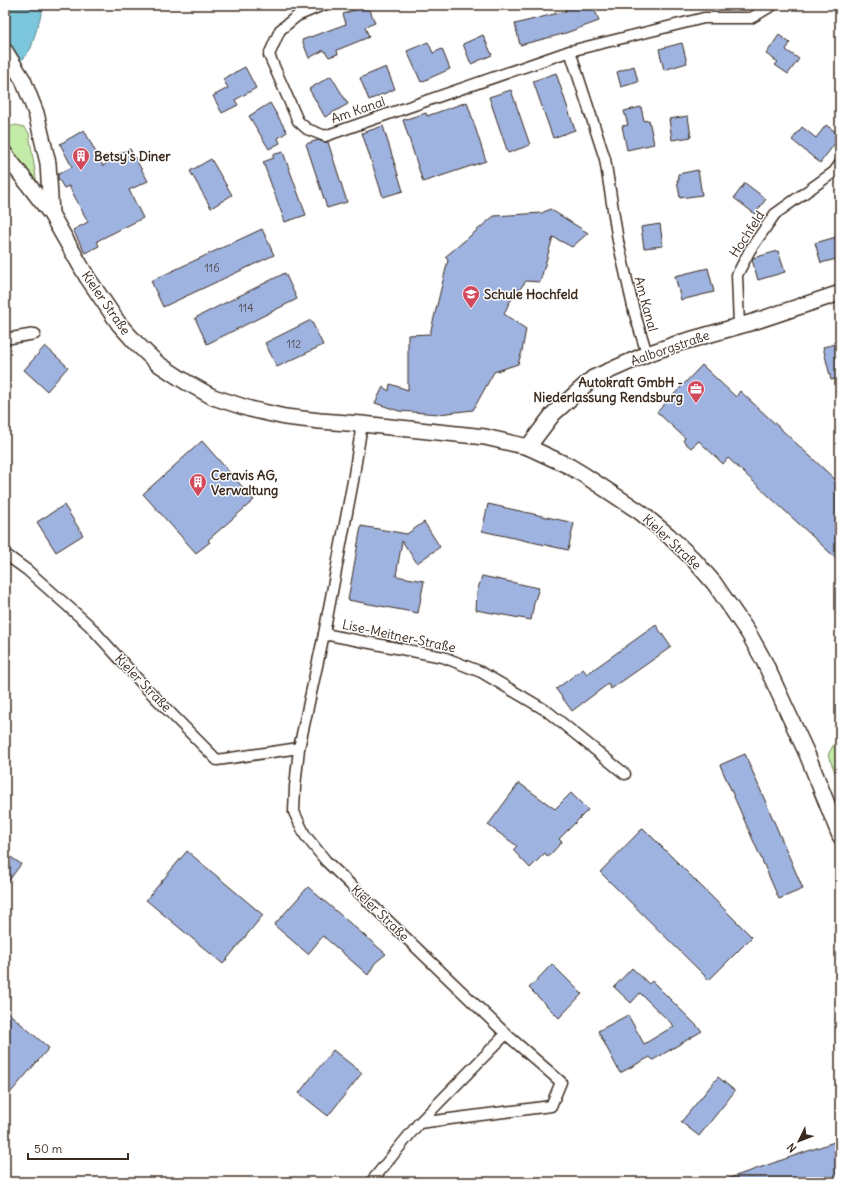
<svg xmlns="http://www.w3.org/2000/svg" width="845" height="1187" font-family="Delius,sans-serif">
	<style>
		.green { fill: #c3eca8; stroke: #7f8b63 }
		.water { fill: #7bc6db; stroke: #61888f }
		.building { fill: #9eb3e0; stroke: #3b2a1e }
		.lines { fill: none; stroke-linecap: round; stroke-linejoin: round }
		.street-casing { stroke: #3b2a1e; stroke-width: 13 }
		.secondary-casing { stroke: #3b2a1e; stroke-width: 18 }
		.street { stroke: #fff; stroke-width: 10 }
		.secondary { stroke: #fff; stroke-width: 15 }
		.labels { text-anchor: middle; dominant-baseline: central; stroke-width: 3; stroke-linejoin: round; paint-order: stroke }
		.number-label { font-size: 11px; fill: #544c4e }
		.street-label { font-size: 13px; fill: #3b2a1e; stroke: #fff }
		.poi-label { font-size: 13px; font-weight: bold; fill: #3b2a1e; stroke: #fff; text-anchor: start }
	</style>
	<rect width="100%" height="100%" fill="#fff"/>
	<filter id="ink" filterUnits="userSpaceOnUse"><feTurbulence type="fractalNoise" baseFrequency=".025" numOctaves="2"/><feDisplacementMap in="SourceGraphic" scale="8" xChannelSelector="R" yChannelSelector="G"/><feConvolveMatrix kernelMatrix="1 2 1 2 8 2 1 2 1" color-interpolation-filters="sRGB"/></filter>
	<g filter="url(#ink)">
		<g class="green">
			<path d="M16,125L24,127L29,133L37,184L5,149C5,137 1,128 16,125Z"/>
			<path d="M840,733V784L828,755Z"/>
		</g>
		<path class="water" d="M5,5H44L31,48L24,58L5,68Z"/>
		<g class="building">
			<path d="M368,5L375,23L365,27L369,37L337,50L338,54L329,57L324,50L309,58L302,40L346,24L343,14Z"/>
			<path d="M564,5H593L599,21L563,34L520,45L515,24L566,11Z"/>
			<path d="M483,35L492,55L471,64L463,44Z"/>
			<path d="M779,35L790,43L786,50L799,59L788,74L775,65L778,62L766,54Z"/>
			<path d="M428,42L433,53L442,49L450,69L421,82L407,51Z"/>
			<path d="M682,43L687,63L664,70L659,49Z"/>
			<path d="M634,66L638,82L621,87L617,72Z"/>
			<path d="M245,67L256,88L235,100L238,105L222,113L213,96L228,88L223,79Z"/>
			<path d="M386,67L395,89L369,100L360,78Z"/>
			<path d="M556,73L575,130L553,138L533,81Z"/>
			<path d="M331,76L348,104L325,117L309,89Z"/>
			<path d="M511,90L530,145L508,153L489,97Z"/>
			<path d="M467,102L486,161L423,182L403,120L426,113L427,116Z"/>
			<path d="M270,103L287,132L278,138L280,143L269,149L249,116Z"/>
			<path d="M641,107L644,121L649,120L654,144L627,150L622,126L628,125L624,111Z"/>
			<path d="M688,116L691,137L672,140L669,119Z"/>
			<path d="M826,125L840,135V137L820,163L792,140L802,127L816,138Z"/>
			<path d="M383,126L403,191L383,197L362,133Z"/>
			<path d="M84,130L103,166L120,153L130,149L148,181L129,190L143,218L97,241L99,246L85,253L73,230L88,222L69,186L64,188L58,178V174L72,167L60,144Z"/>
			<path d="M318,140L323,142H328L347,202L327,208L306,144Z"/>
			<path d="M283,152L306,215L285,222L263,162L274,158L272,155Z"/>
			<path d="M211,159L232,195L211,208L190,171Z"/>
			<path d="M698,170L702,195L680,198L677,180H679L678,174Z"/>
			<path d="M745,183L766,199L755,214L734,198Z"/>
			<path d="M550,209L588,233L572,247L553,237L540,282L526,281L509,303L504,314L526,329L522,351L518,364L494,372L473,410L439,414L399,411L375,403L383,387L389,391L390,384L408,390V335L430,334L448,260L445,257L494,216L542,213Z"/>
			<path d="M660,224L663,246L644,248L641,227Z"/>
			<path d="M262,229L274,255L163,307L151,281Z"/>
			<path d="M840,236V258L821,263L815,243Z"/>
			<path d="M778,251L785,272L758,280L752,260L753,258Z"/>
			<path d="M708,268L714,292L681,300L675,276Z"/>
			<path d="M285,273L297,299L207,344L195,318Z"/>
			<path d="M311,320L323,345L277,367L265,343Z"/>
			<path d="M840,343V378L831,380L823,347Z"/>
			<path d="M45,346L68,367L47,391L24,370Z"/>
			<path d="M702,365L736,397L740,391L840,484V562L728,458L723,464L699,441L691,448L683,441L685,438L657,412Z"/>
			<path d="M202,441L254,500L208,540L210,542L196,553L143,494Z"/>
			<path d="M488,504L574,523L568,550L482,531Z"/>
			<path d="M64,505L83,535L56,552L37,522Z"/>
			<path d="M424,522L440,547L417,563L402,541L396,576L424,581L418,613L348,600L361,526L407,534Z"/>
			<path d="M482,576L539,588L534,603L531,620L476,610L477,592Z"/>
			<path d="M656,625L671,647L611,689L608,684L572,711L556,689L583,669L587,674Z"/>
			<path d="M745,754L803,889L779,899L720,765Z"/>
			<path d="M519,783L555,809L571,793L588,810L559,839L562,842L548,857L545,853L530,868L513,850L517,846L488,825Z"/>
			<path d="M643,828L752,937L709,980L600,872Z"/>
			<path d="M187,851L263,915L223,964L146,900Z"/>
			<path d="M5,853L21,864L5,886Z"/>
			<path d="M308,887L386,954L375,963L368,975L323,936L308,954L274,925Z"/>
			<path d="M552,964L582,994L559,1018L529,988Z"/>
			<path d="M632,968L649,984L652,981L702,1031L653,1060L650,1057L620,1073L598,1031L628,1015L644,1044L674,1026L640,993L631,1003L614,987Z"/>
			<path d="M5,1010L49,1048L5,1099Z"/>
			<path d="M333,1050L362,1073L328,1116L299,1093Z"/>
			<path d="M718,1077L735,1091L699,1136L681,1122Z"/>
			<path d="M840,1140V1182H725L724,1180Z"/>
		</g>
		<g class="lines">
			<defs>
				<g id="street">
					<path d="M323,5L297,16L280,30L269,55L298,121L307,129L325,136L570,51L704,18H751L773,5"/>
					<path d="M570,51L605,159L618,241L634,311L647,354"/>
					<path d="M739,326L737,275L750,250L775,214L834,172L840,164"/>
					<path d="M5,339L35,334"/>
					<path d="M362,424L353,481L324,634L299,748L295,787L294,812L305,835L326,861L506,1034L419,1123L371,1182"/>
					<path d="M5,554L27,570L89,625L145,687L217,760L299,748"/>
					<path d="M324,634L443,657L481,672L547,711L625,774"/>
					<path d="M419,1123L551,1106L561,1082L506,1034"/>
				</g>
				<g id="secondary">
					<path d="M5,51L23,80L36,113L48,163L51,214"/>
					<path d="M5,154L51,214L87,277L119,324L136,343L157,363L186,382L213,397L250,409L285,417L320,421L362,424L485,437L528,447L569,466L584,475L640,512L668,535L694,560L714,583L749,634L764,661L807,754L840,836"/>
					<path d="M528,447L553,414L593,378L647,354L679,343L753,322L840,293"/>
				</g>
			</defs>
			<use href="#street" class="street-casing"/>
			<use href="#secondary" class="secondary-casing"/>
			<use href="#street" class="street"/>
			<use href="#secondary" class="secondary"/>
		</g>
	</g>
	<defs>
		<symbol id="building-pin" viewBox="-11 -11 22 30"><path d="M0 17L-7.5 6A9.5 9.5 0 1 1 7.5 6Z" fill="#d1495b" stroke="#fff"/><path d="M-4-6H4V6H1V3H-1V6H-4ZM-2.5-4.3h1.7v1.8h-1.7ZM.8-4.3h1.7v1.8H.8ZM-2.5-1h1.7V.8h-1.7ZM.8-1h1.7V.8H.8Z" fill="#fff"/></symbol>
		<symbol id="school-pin" viewBox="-11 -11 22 30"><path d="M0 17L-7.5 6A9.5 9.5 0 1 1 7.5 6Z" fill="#d1495b" stroke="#fff"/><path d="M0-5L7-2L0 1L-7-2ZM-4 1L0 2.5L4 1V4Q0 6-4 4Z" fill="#fff"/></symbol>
		<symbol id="office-pin" viewBox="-11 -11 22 30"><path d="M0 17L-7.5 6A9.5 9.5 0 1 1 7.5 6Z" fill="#d1495b" stroke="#fff"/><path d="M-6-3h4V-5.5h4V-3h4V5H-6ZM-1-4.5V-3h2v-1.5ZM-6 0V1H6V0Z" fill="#fff"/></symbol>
	</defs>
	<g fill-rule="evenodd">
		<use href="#building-pin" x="71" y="146" width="20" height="27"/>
		<use href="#school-pin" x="461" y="284" width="20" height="27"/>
		<use href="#office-pin" x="686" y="379" width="20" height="27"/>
		<use href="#building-pin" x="188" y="472" width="20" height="27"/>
	</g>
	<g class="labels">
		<g class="number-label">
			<text x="212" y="268">116</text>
			<text x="246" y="308">114</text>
			<text x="294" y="344">112</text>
		</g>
		<g class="street-label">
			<text transform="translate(358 110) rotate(-19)">Am Kanal</text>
			<text transform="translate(747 234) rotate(-57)">Hochfeld</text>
			<text transform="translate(106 303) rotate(55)">Kieler Straße</text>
			<text transform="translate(646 304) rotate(75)">Am Kanal</text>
			<text transform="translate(670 348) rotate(-19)">Aalborgstraße</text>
			<text transform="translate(672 542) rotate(43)">Kieler Straße</text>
			<text transform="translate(399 636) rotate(12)">Lise-Meitner-Straße</text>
			<text transform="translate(143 683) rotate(46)">Kieler Straße</text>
			<text transform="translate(380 913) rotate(44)">Kieler Straße</text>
		</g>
		<g class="poi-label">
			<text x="94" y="156">Betsy's Diner</text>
			<text x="484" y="294">Schule Hochfeld</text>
			<text x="683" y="382" text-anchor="end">Autokraft GmbH -<tspan x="683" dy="15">Niederlassung Rendsburg</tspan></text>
			<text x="211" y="475">Ceravis AG,<tspan x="211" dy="15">Verwaltung</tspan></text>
		</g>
	</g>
	<rect width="845" height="1187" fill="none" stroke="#fff" stroke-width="20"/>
	<rect x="10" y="10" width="825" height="1167" fill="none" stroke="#3b2a1e" stroke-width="1.5" filter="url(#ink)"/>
	<g transform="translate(799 1141) rotate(227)" stroke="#ffffff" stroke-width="3" paint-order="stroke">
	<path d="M0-3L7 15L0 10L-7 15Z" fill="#3b2a1e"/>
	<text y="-6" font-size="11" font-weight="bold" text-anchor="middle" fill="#3b2a1e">N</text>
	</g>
	<path d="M28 1153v6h100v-6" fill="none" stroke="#3b2a1e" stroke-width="2"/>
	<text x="34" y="1153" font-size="12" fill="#3b2a1e" stroke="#ffffff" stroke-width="3" paint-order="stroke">50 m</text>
</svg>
